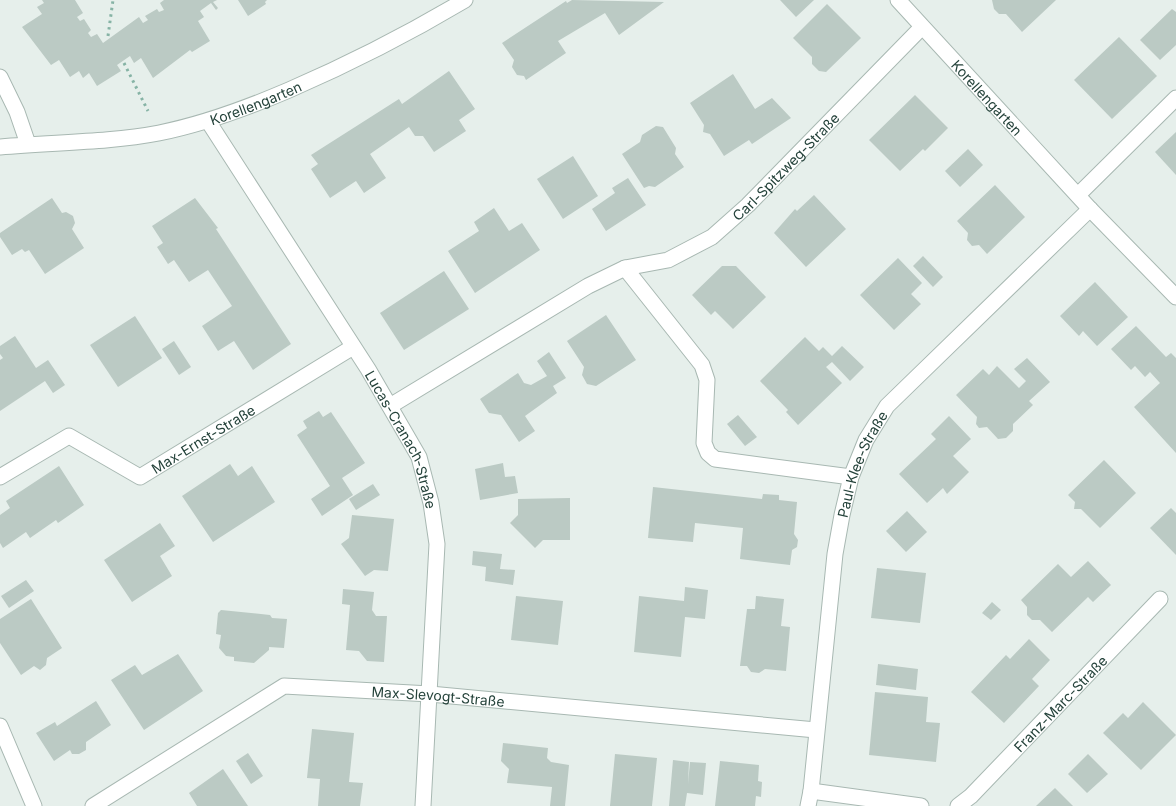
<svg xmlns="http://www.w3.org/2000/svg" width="1176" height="806" font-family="Inter,sans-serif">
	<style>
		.building { fill: #bbcac4 }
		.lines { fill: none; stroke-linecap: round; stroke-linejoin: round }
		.lane-casing { stroke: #a8b8b2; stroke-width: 17 }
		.street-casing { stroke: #a8b8b2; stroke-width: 17 }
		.path { stroke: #86b3a5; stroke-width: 3; stroke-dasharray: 2.5 4; stroke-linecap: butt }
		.lane { stroke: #fff; stroke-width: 15 }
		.street { stroke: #fff; stroke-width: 15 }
		.labels { text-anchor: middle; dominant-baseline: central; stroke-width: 4; stroke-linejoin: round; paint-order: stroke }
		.street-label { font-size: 14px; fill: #24423a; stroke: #f7fbf9 }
	</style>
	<rect width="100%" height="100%" fill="#e6efeb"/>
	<g class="building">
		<path d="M42,0H75L83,13L77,17L80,21L84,19L91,30L88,33L91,37L97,34L103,43L139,17L143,23L148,20L145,16L157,9L159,12L164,10L160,3L164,0H217L213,2L218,8L216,10L211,3L200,11L204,17L198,21L210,41L192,52L190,50L153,78L141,58L134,63L130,56L117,65L121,71L97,86L89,73L83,78L79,71L70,77L59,60L51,65L22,27L42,14L37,7L44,3Z"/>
		<path d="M238,0H267L265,2L266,4L248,16Z"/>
		<path d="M572,0L664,2L619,35L605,13L558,41L566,53L526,80L524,76L517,75L512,67L514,60L502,43L566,1L567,3Z"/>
		<path d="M780,0H814L796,17Z"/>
		<path d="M992,0H1056L1022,32L1006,14H999L994,9Z"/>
		<path d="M827,4L861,38L826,72L819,71L812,64V57L793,38Z"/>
		<path d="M1172,9L1176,12V45L1160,60L1140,40Z"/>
		<path d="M1119,37L1157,76L1112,119L1074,80Z"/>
		<path d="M449,71L475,109L459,120L466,131L434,152L423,136H415L409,127L370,154L386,178L364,193L356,181L330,198L311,169L318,164L311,155L399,99L402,104Z"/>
		<path d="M733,74L755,109L772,98L791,118L752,144L749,140L724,156L710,134L703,132L704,125L690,103Z"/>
		<path d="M915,95L948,128L925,151L923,149L900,171L869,140Z"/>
		<path d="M656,126L663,127L676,148L675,154L684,167L655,187L649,186L644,188L622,154L640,142L642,135Z"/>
		<path d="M1176,132V175L1155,152Z"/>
		<path d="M968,149L983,165L960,187L945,171Z"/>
		<path d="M573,156L598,196L563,219L537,179Z"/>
		<path d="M628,178L646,205L606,231L592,209L615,193L612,188Z"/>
		<path d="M995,185L1025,217L987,254L979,245L972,246L967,240L968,233L957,221Z"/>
		<path d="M814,195L846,229L806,267L774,233L795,209L797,211Z"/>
		<path d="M52,198L62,213L66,212L73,216L75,223L72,229L84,248L45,274L29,250L25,252L22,249L12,255L0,237V233Z"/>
		<path d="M195,198L218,228L216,229L291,344L253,370L234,341L218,351L202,326L232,306L208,270L189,282L174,260L168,264L157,247L163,243L152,226Z"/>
		<path d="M494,208L509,231L522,223L540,250L475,293L448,251L479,231L474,222Z"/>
		<path d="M923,256L943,277L933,287L913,266Z"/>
		<path d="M898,258L922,283L911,294L921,304L894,330L860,295Z"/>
		<path d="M722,266H736L766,297L733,329L715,311L711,315L692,295Z"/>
		<path d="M444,271L469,309L404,350L380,313Z"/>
		<path d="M1095,282L1128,317L1097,346L1083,331L1079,336L1060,316Z"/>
		<path d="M606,315L636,360L596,386L587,384L582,375L584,367L567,341Z"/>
		<path d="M135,316L162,358L118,387L90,345Z"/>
		<path d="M1136,326L1166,357L1171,353L1176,358V453L1134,407L1160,383L1150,372L1145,377L1135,366L1131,370L1111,349Z"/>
		<path d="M15,336L36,368L48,360L65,385L53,393L45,381L0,411V360L3,358L0,354V346Z"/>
		<path d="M805,337L819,351L823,347L832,356L842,346L864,367L850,381L832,362L826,367L842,383L798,425L786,412L788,410L760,381Z"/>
		<path d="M174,341L191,367L179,375L162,349Z"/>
		<path d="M549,352L566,378L553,386L557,393L525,416L535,431L519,442L501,415L489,413L480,399L518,373L524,383L531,385L547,376L537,361Z"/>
		<path d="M1027,358L1050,382L1029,401L1033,405L1013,424V431L1006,438L998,439L987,427L979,428L976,424L977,417L956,395L983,369L989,375L997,366L1019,388L1026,381L1014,369Z"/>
		<path d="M319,411L323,417L331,412L365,463L342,478L353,495L322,516L311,499L330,486L297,435L307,428L303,421Z"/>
		<path d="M738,415L757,437L745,446L727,424Z"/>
		<path d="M949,416L971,439L953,456L969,472L947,494L943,488L927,503L899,474L936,439L931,434Z"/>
		<path d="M1104,460L1136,493L1100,528L1081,509H1074L1075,502L1068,495Z"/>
		<path d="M503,463L505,477L515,476L518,493L480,500L475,469Z"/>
		<path d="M230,464L238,476L252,466L275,502L213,542L182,496Z"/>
		<path d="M59,466L84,505L58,523L56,520L30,538L26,532L3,548L0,543V515L10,508L6,501Z"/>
		<path d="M373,484L380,495L356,510L349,499Z"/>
		<path d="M653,487L762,499L763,494L779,495V500L797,502L794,534L798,540L797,547L792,550L790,565L740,559L743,528L695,523L693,542L648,538Z"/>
		<path d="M570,498V540H543L535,548L510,523L518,515V499Z"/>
		<path d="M1171,508L1176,513V555L1150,528Z"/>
		<path d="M907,511L927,532L906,552L886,531Z"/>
		<path d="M352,515L394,519L388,571L374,570L365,576L341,544L349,538Z"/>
		<path d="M160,523L175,546L160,556L172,576L132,602L104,560Z"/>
		<path d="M473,551L502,554L500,569L515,570L513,585L485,581L486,567L472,565Z"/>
		<path d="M1088,561L1111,585L1093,602L1088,597L1052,632L1040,620H1032L1027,615V607L1021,600L1058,564L1071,577Z"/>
		<path d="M877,568L926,573L920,623L871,618Z"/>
		<path d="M26,580L34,591L9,608L1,596Z"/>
		<path d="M685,587L708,590L705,619L685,617L681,657L634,652L639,596L684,601Z"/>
		<path d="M343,589L374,592L372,610L376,616H387L384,662L367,661L359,651L346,650L350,605L342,604Z"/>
		<path d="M516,596L563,601L558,645L511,640Z"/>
		<path d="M756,596L784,599L781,626L790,627L786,671L765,669L759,673L751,672L747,666H740L747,609H755Z"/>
		<path d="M31,599L62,648L47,658L46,665L40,670L34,666L21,675L0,643V619Z"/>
		<path d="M992,602L1001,610L991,620L982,613Z"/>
		<path d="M221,610L270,615L272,618L287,619L284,648L269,647V650L254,663L234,661V657L226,656L219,648L221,635L216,634L218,613Z"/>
		<path d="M1029,639L1050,660L1032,679L1039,686L1004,723L971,692L1006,655L1010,659Z"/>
		<path d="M178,654L203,691L144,730L111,680L135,665L142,675Z"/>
		<path d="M878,664L918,669L916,690L876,685Z"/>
		<path d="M875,692L928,697L926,722L940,723L936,762L869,755Z"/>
		<path d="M96,701L111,725L86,742V750L79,754H72L70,750L54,761L36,733L55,722L57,726Z"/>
		<path d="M1143,702L1176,735L1141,770L1103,733L1123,713L1128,718Z"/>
		<path d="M312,729L354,733L349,782L363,783L360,806H318L320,779L307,778Z"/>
		<path d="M503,743L548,748L547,758L551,762L569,765L565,806H550L552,787L507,783L509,769L501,761Z"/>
		<path d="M248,753L263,776L251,784L236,761Z"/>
		<path d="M615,754L657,758L652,806H610Z"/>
		<path d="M1088,754L1108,774L1087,793L1068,774Z"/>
		<path d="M673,760L689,762L688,784L690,762L706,763L703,795L687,793L685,806H669Z"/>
		<path d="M720,761L759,765L758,781L762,782L761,797L756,796L755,806H715Z"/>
		<path d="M223,769L248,806H197L189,793Z"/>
		<path d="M1055,788L1073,806H1036Z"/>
	</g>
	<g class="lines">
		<defs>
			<path id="lane" d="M1078,195L1176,98"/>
			<g id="street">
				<path id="s1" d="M898,0L1090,209L1176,297"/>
				<path d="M0,77L17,112L28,144"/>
				<path id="s2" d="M208,121L368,369L419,457L431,503L437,544L423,806"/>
				<path id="s3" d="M0,147C53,142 107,143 159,133C204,124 247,108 289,90C349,64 408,34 465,0"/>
				<path d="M625,268L702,365L707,380L704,443L708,453L715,459L851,477"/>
				<path id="s4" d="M390,406L588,286L625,268L668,260L712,237L748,205L922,27"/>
				<path id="s5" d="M0,477L69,436L140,477L353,347"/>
				<path d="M0,726L34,806"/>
				<path d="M811,791L921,806"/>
				<path id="s6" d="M93,806L284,686L430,694L816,730"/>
				<path id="s7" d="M808,806L811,791L835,554L842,515L851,477L866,440L887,406L1090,209"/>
				<path id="s8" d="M958,806L971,796L1160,599"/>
			</g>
		</defs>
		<use href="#lane" class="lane-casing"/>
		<use href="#street" class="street-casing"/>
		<g class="path">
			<path d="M108,36L113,0"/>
			<path d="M124,63L148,111"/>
		</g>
		<use href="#lane" class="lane"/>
		<use href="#street" class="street"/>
	</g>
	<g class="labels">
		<g class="street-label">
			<text stroke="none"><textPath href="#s1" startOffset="132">Korellengarten</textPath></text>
			<text stroke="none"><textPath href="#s3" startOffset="261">Korellengarten</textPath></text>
			<text stroke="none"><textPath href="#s4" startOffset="468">Carl-Spitzweg-Straße</textPath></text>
			<text stroke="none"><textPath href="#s5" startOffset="236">Max-Ernst-Straße</textPath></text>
			<text stroke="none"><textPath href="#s2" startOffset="374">Lucas-Cranach-Straße</textPath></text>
			<text stroke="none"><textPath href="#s7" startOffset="348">Paul-Klee-Straße</textPath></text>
			<text stroke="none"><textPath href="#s6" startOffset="380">Max-Slevogt-Straße</textPath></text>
			<text stroke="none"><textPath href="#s8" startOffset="145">Franz-Marc-Straße</textPath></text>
		</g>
	</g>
</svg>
